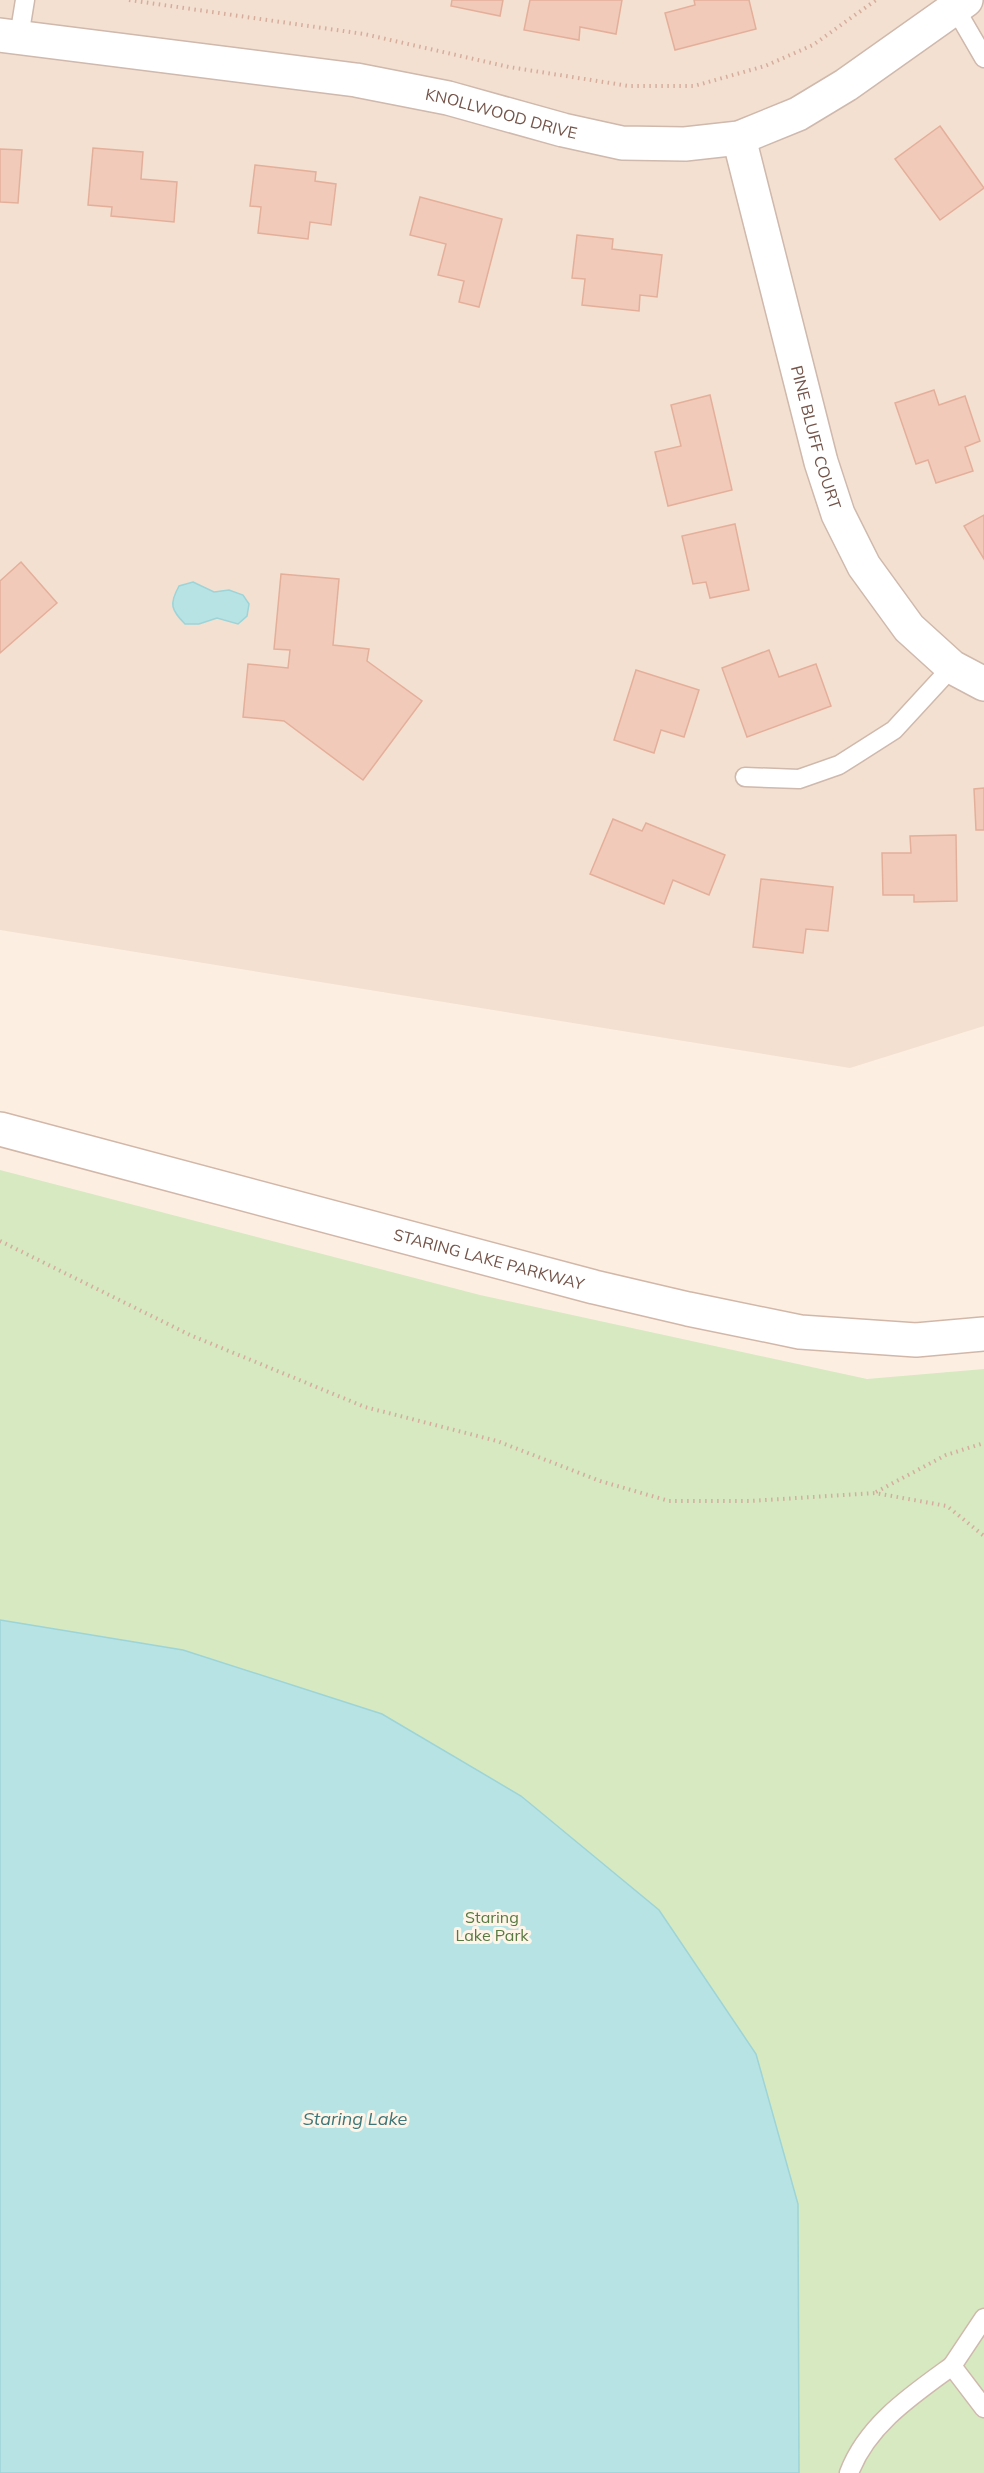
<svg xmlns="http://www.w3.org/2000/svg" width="984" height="2473" font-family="Mulish,sans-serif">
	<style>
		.residential { fill: #f4e0d1 }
		.green { fill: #d6e9c1 }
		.water { fill: #b7e3e5; stroke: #9dd4d7; stroke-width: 1.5 }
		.building { fill: #f1caba; stroke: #e4af9a; stroke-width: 1.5 }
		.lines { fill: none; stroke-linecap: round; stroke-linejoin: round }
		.lane-casing { stroke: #cfb8ac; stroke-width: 21 }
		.street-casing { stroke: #cfb8ac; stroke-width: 36 }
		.secondary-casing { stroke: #d2b7a9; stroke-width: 36 }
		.path { stroke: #d6ad9d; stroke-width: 4; stroke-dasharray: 1.5 4.5; stroke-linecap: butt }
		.lane { stroke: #fff; stroke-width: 18 }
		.street { stroke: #fff; stroke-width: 33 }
		.secondary { stroke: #fff; stroke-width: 33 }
		.labels { text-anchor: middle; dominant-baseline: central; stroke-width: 6; stroke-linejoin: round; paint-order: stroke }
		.street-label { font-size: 16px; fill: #745449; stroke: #fff4e8 }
		.park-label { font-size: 16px; fill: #577941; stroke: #fff4e8 }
		.water-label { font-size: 18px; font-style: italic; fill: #3c7679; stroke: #fff4e8 }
	</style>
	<rect width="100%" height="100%" fill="#fcefe2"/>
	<path class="residential" d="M0,0H984V1026L850,1068L0,930Z"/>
	<path class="green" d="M0,1170L480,1295L867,1379L984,1369V2473H0Z"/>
	<g class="water">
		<path d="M193,582L214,592L229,590L243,595L249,604L247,616L238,624L217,618L199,624H185C171,610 169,604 179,586Z"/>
		<path d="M0,1620L183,1650L382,1714L521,1796L659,1910L756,2054L798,2204L799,2473H0Z"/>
	</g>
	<g class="building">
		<path d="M452,0H503L500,16L451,6Z"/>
		<path d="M530,0H622L616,34L580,27L579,40L524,30Z"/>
		<path d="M694,0H749L756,29L675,50L665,13L695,5Z"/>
		<path d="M940,126L984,188L940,220L895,159Z"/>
		<path d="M93,148L143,152L141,179L177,182L174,222L111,216L112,207L88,205Z"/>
		<path d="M0,149L22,150L18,203L0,202Z"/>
		<path d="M255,165L316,172L315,181L336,184L331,225L310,222L308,239L258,233L261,207L250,206Z"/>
		<path d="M420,197L502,219L479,307L459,302L464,281L438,275L446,244L410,235Z"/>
		<path d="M577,235L613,239L612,249L662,255L657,297L640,295L639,311L582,305L585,279L572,278Z"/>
		<path d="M934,390L939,405L965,396L980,441L965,447L973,471L936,483L928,460L916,464L895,403Z"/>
		<path d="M710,395L732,490L668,506L655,452L681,446L671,405Z"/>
		<path d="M984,515V559L964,526Z"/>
		<path d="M735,524L749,590L710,598L706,582L693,584L682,536Z"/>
		<path d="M21,562L57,603L0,653V581Z"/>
		<path d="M281,574L339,579L333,645L369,649L367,661L422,701L363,780L284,721L243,717L248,664L288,668L290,650L274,649Z"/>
		<path d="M769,650L779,677L816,664L831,706L747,737L722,668Z"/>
		<path d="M636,670L699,690L684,737L661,730L654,753L614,740Z"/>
		<path d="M984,788V830H976L974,789Z"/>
		<path d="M613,819L642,831L646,823L725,855L709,895L673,880L664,904L590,874Z"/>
		<path d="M956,835L957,901L914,902V895H883L882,853H911L910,836Z"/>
		<path d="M761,879L833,887L828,931L806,929L803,953L753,947Z"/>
	</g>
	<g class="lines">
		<defs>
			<g id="lane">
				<path d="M955,8L984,58"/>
				<path d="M19,37L25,0"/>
				<path d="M745,777L799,779L839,765L894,730L952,667"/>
				<path d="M984,2318L952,2366L984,2408"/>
				<path d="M849,2473C867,2425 912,2395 952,2366"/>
			</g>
			<g id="street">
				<path id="s1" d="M0,35L356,80L448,98L563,130L622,143L685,144L739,138L798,114L846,85L966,0"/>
				<path id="s2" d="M739,138L821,462L838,514L864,566L909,628L952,667L984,684"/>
			</g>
			<g id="secondary">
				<path id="s3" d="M0,1129L594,1287L688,1309L800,1332L916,1340L984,1334"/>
			</g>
		</defs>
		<use href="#lane" class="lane-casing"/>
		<use href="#street" class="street-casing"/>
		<use href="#secondary" class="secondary-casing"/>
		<g class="path">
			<path d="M129,0L364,34L509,67L629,86H694L765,66L813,45L876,0"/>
			<path d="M0,1241L190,1335L365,1407L497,1441L600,1481L669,1501H750L875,1493L947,1506L984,1536"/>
			<path d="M876,1492L946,1455L984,1443"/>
		</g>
		<use href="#lane" class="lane"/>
		<use href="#street" class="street"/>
		<use href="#secondary" class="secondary"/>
	</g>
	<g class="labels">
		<g class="street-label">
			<text stroke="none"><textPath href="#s1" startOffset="508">KNOLLWOOD DRIVE</textPath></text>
			<text stroke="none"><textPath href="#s2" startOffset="309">PINE BLUFF COURT</textPath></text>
			<text stroke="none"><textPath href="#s3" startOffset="506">STARING LAKE PARKWAY</textPath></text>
		</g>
		<g class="park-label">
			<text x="492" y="1917">Staring<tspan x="492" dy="18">Lake Park</tspan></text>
		</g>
		<g class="water-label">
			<text x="355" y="2118">Staring Lake</text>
		</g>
	</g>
</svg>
